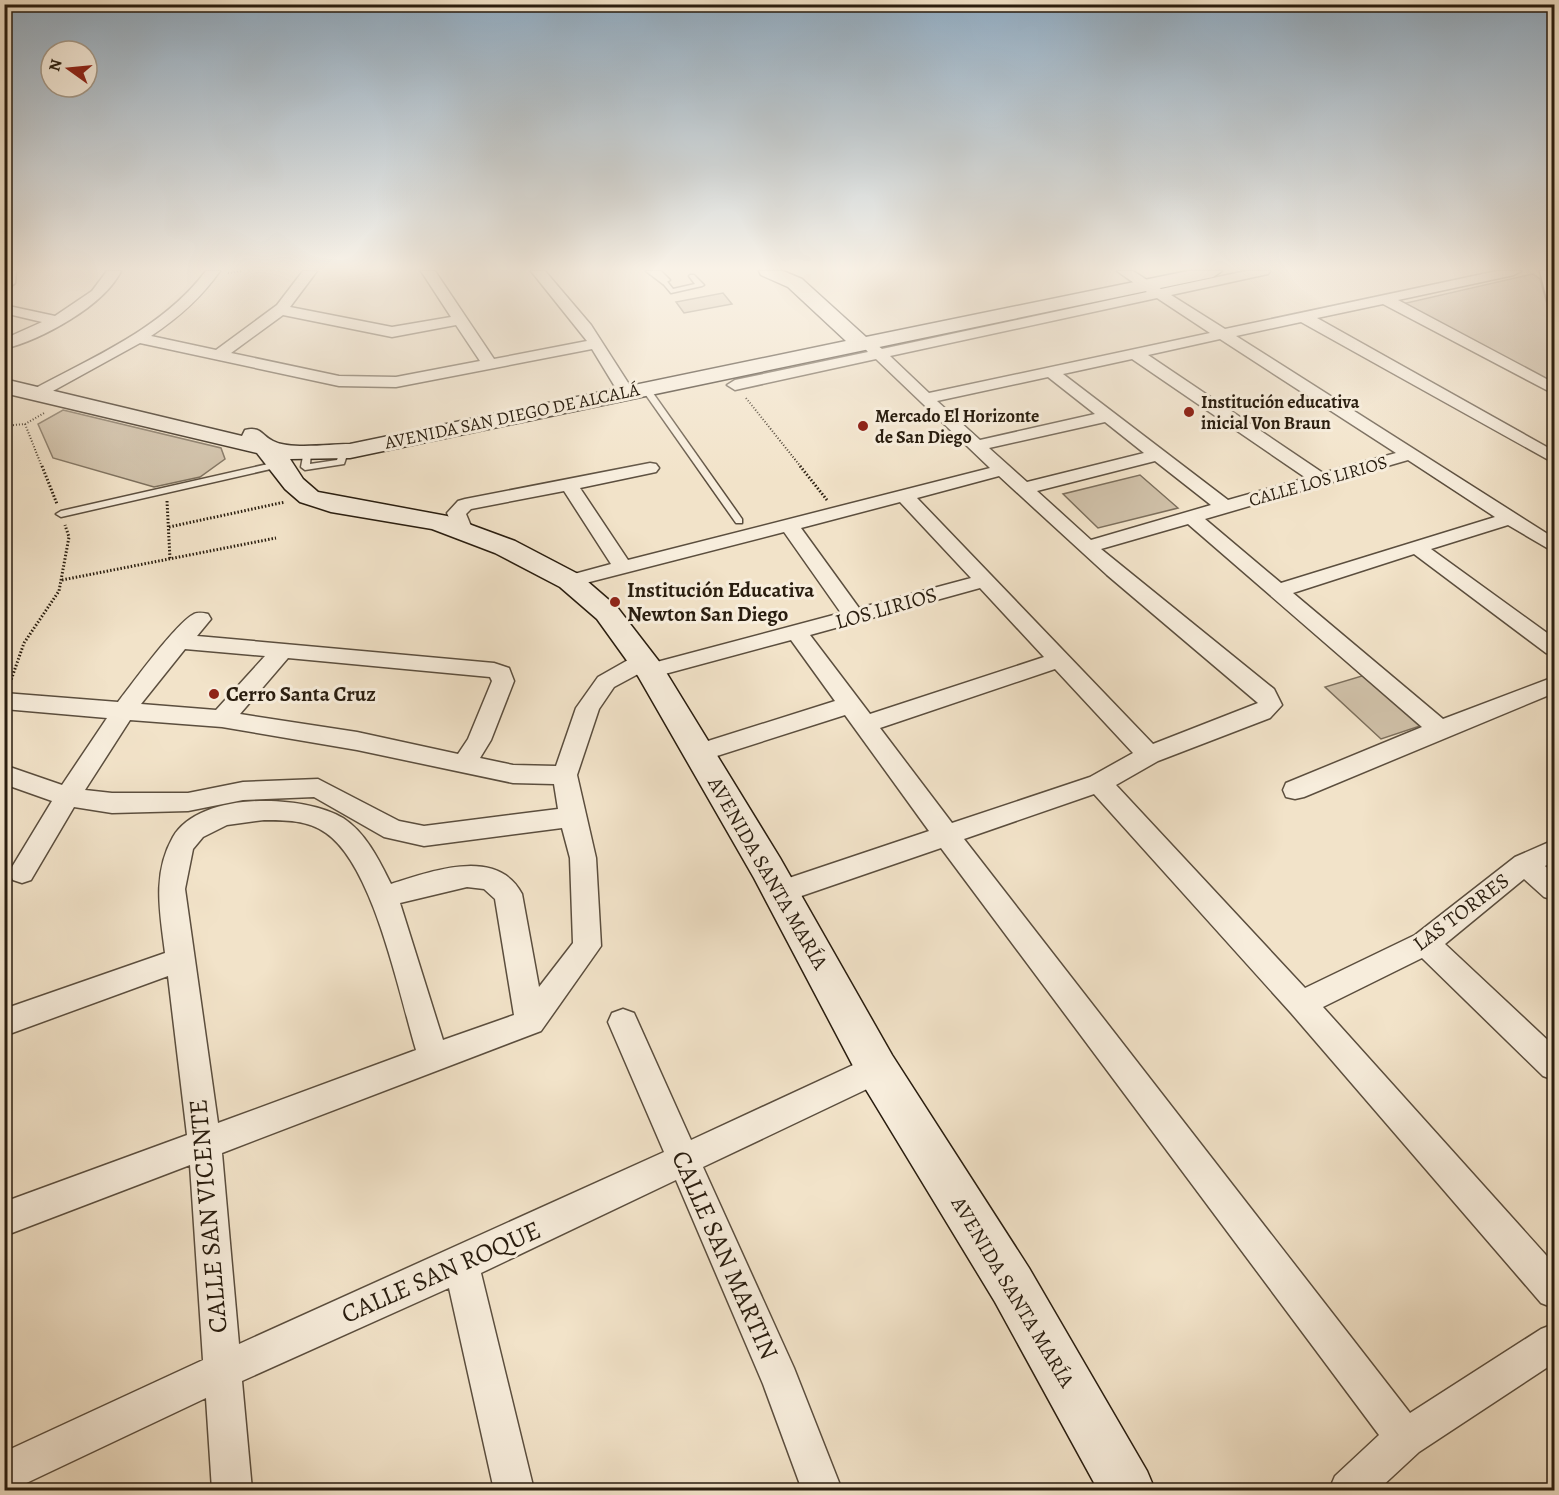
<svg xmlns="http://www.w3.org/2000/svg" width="1559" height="1495" font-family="Alegreya,serif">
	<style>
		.green { fill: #d0c1a9; stroke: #7c6f5c; stroke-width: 1.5 }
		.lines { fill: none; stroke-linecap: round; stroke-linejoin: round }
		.lane-casing { stroke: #5b4e3e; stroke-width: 3 }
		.street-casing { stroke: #5b4e3e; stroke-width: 3 }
		.secondary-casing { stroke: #291d0f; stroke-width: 3 }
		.path-far1 { stroke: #291d0f; stroke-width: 2; stroke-dasharray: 1 2; stroke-linecap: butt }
		.path { stroke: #291d0f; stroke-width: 3; stroke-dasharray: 1.5 2; stroke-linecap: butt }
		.lane { fill: #f7eddc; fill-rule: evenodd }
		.street { fill: #f7eddc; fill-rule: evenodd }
		.secondary { fill: #f7eddc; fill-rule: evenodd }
		.poi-dot { fill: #8f2418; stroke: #f7eddc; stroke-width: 2 }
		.labels { text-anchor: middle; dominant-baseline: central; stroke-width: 6; stroke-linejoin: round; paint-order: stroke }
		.far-poi-label { font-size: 18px; font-weight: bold; fill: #291d0f; stroke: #f7eddc; text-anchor: start }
		.far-street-label { font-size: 18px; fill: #291d0f; stroke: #f7eddc }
		.poi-label { font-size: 21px; font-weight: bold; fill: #291d0f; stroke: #f7eddc; text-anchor: start }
		.street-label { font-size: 21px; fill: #291d0f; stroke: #f7eddc }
		.near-street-label { font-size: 26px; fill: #291d0f; stroke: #f7eddc }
	</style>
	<rect width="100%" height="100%" fill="#f2e3c9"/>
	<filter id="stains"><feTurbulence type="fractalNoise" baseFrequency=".00333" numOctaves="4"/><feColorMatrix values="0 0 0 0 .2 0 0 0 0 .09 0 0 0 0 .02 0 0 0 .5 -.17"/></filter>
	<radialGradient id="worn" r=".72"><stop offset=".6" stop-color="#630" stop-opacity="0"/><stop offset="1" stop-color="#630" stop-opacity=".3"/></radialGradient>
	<g class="green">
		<path d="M1533,274L1540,279L1554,329V384L1402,304Z"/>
		<path d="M723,293L732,304L684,313L676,302Z"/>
		<path d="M63,410L221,448L225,459L200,477L154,487L53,458L38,424Z"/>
		<path d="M1140,475L1178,508L1098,528L1063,494Z"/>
		<path d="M1365,675L1423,725L1381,739L1325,687Z"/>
	</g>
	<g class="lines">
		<defs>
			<g id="lane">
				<path d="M690,275H694L704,285L702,286L671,293L660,280L665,279L673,289L695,284L689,276Z"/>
				<path d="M642,386H648L742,519V523H736L641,388Z"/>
				<path d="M344,449L348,452L344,464L305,470L301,467L304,451H310L311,453L310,464L337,460L340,452Z"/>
				<path d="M281,461L285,464L284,466L61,517L56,514L61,511Z"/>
			</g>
			<g id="street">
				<path d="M4,271H16L15,283L4,292Z"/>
				<path d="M107,271H121C104,306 41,340 4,349V339L42,322L4,313V305L55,316L92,291Z"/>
				<path d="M206,271H220C201,298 178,318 151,336L216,350L277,305L303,271H317L290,307L392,327L451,317L421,271H435L494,359L587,341L531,271H545L591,325L634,392L632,395H620L592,349L396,387L339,386L140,343L42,397H30L28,394L30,391C93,357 162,329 206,271ZM283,315L392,337L456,325L480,361L396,377L339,376L231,353Z"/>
				<path d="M646,271H661L670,280L663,284Z"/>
				<path d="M1117,271H1133L1161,289L1246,271H1270L1268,274L1171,295L1225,329L1497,271H1521L1514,275L1398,300L1554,383V394L1383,304L1317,318L1554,451V463L1301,322L1236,336L1554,538V552L1508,525L1431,549L1554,638V655L1546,653L1414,554L1293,593L1443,719L1554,677V693L1304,797L1295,799L1286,797L1283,790L1286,783L1422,727L1188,524L1101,549L1274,689L1282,705L1270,718L1158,761L1116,785L1305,988L1415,935L1515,857L1554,840V861L1545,866L1554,874V900L1544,897L1524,879L1445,944L1554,1046V1080L1543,1076L1422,958L1323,1007L1554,1264V1308L1541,1303L1291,1013L1094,794L964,839L1410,1413L1541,1329L1554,1324V1363L1419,1452L1378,1490H1329L1335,1476L1379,1435L941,848L781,903L771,900L767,892L771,884L929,831L845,715L698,762L689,759L686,753L689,747L835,701L791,640L650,678L640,673L614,687L599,709L577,775L596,858L601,946L541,1031L222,1153L239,1344L664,1152L608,1022L612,1013L623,1009L634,1013L691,1140L866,1059L877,1055L888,1059L892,1069L888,1079L703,1167L794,1368L842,1490H802L763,1384L676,1180L481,1273L534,1490H494L449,1288L242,1381L252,1490H212L206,1398L18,1487L4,1490V1452L203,1360L190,1165L4,1236V1202L187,1135L168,976L4,1036V1009L165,953C160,912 152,874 173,837C200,791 303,794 343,818C366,833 379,860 391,884C430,872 497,846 522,894L539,987L573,943L570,858L562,828L424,846L384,837L314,797L243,800L188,811L112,813L74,807L31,880L22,883L13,880L9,872L52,801L4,784V765L62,785L107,718L4,709V693L118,702C132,684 177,622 194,614C199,612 203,613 208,614L211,619L197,636L494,663L509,668L514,681L491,740L480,758L513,765L556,766L576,708L598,677L635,656L643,654L651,656L653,663L841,613L784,532L570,587L563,585L560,581L563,577L611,564L564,491L471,509L466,514L473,531L463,537L456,535L447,513L458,501L465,499L650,463L656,464L659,468L656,472L580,488L628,560L990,468L876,359L735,390L727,385L735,380L868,352L859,342L867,337L882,349L1147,292ZM1157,298L1210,333L929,393L890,356ZM1220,339L1396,453L1323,473L1148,355ZM1132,359L1306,478L1228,500L1063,374ZM1048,377L1095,414L980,440L937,401ZM1105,422L1144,453L1027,482L989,448ZM1408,460L1495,517L1281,583L1205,519ZM1155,461L1211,505L1091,540L1037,491ZM999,476L1107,575L1258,703L1153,744L917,498ZM900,502L971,578L859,608L801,528ZM980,588L1044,657L870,714L810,635ZM185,649L265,656L216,710L141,704ZM288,658L490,677L492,681L468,739L458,754L357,732L240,714ZM1055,669L1133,753L1090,777L952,823L880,728ZM130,720L222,727L357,750L513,783L554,784L558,809L424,826L399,821L318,779L243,782L188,793H112L85,790ZM264,820C285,820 308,820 326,833C374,866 399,994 416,1050L218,1123L185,889L193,849L203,837L227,825ZM467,887L484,889L495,899L514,1015L443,1040L400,903Z"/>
				<path d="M1540,271H1554V303L1547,299Z"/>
			</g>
			<path id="secondary" d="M759,271H783L802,279L866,337L1188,271H1222L1213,277L350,458L290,459L303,479L318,492L447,516L515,541L580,575L617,607L661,664L780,858L892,1055L1029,1268L1147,1471L1155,1490H1098L995,1302L862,1083L754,878L638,676L597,619L560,587L495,553L432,529L331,512L300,502L285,489L257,453L4,393V379L242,436L245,430C261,426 261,435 273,441C290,450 331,444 350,444L846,341L788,287L761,275Z"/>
		</defs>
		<use href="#lane" class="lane-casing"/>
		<use href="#street" class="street-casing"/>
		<use href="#secondary" class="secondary-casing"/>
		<g class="path-far1">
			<path d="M228,273L241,271"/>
			<path d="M746,398L801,467"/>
			<path d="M25,424L42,467"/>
			<path d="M4,426L25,424L44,413"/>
		</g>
		<g class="path">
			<path d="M42,466L57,504"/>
			<path d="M800,466L827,500"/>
			<path d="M167,501L170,559"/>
			<path d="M169,527L285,502"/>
			<path d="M62,580L276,538"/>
			<path d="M9,686L24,643L59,591L69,537L65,525"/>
		</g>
		<use href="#lane" class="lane"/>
		<use href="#street" class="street"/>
		<use href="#secondary" class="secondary"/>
	</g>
	<linearGradient id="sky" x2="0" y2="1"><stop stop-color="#91acc2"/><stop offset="0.56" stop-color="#f9f2e7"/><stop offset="1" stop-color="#f9f2e7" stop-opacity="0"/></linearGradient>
	<rect width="1559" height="480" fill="url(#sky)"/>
	<g class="poi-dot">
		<circle cx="1189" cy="412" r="6"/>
		<circle cx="863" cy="426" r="6"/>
		<circle cx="615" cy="602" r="6"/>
		<circle cx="214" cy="694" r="6"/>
	</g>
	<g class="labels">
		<g class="far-poi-label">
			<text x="1201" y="402">Institución educativa<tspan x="1201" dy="21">inicial Von Braun</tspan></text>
			<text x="875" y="416">Mercado El Horizonte<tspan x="875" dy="21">de San Diego</tspan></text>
		</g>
		<g class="far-street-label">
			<text transform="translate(512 416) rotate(-12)">AVENIDA SAN DIEGO DE ALCALÁ</text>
			<text transform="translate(1318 481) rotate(-16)">CALLE LOS LIRIOS</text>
		</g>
		<g class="poi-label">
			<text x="627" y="590">Institución Educativa<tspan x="627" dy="24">Newton San Diego</tspan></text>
			<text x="226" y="694">Cerro Santa Cruz</text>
		</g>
		<g class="street-label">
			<text transform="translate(886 608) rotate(-16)">LOS LIRIOS</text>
			<text transform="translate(768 873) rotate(60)">AVENIDA SANTA MARÍA</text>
			<text transform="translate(1461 912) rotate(-37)">LAS TORRES</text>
			<text transform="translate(1013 1292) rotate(59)">AVENIDA SANTA MARÍA</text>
		</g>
		<g class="near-street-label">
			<text transform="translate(208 1216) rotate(-95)">CALLE SAN VICENTE</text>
			<text transform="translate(725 1255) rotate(66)">CALLE SAN MARTIN</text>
			<text transform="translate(441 1272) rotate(-24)">CALLE SAN ROQUE</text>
		</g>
	</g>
	<rect width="1559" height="1495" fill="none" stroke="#f2e3c9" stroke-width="24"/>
	<rect x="6" y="6" width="1547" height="1483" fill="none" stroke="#291d0f" stroke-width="3"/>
	<rect x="12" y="12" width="1535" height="1471" fill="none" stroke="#291d0f" stroke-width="1.5"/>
	<g transform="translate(69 69) rotate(285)"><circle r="28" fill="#f7eddc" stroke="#a59a8a" stroke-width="1.5"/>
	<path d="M0-4.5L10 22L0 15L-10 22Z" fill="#8f2418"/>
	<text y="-9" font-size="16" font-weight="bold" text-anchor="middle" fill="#291d0f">N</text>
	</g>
	<rect width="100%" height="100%" filter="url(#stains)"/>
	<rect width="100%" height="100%" fill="url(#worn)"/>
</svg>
